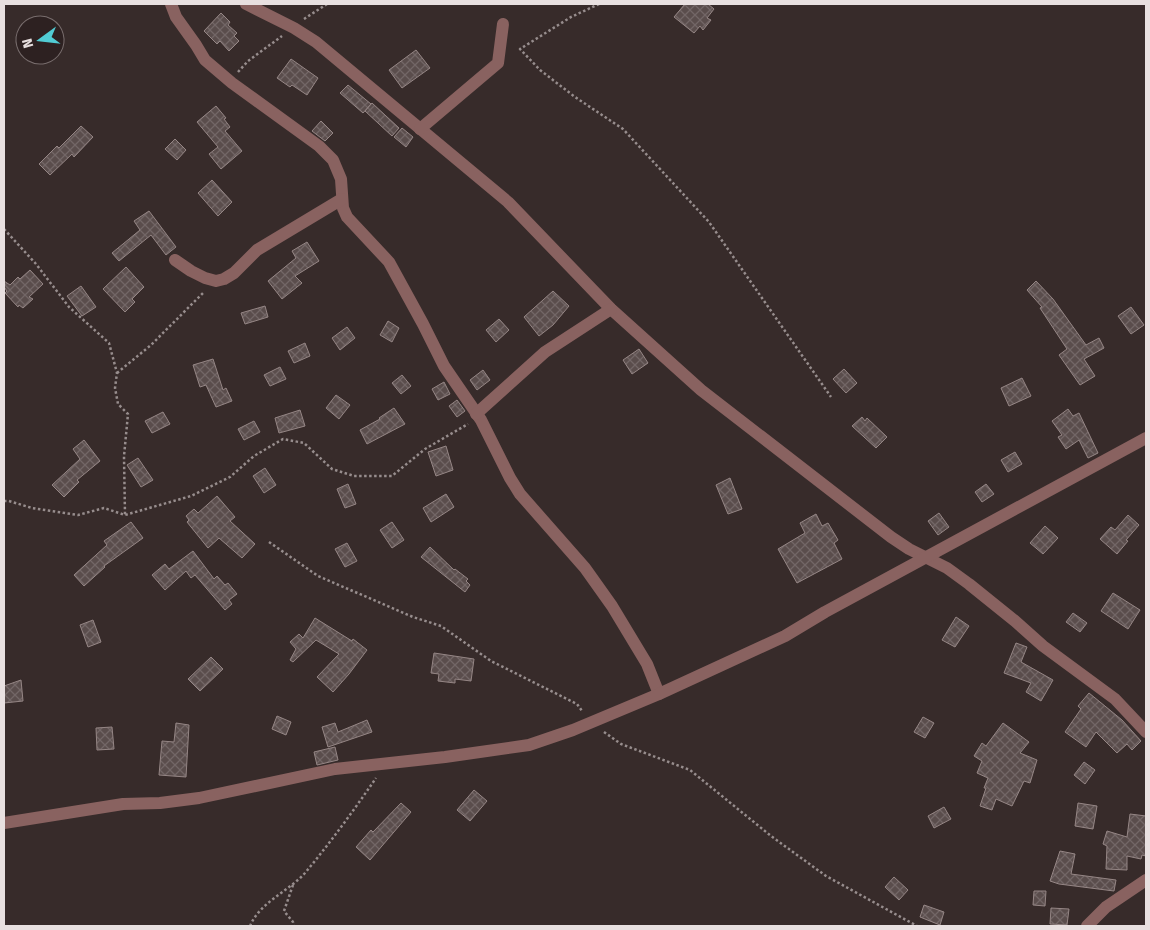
<svg xmlns="http://www.w3.org/2000/svg" width="1150" height="930" font-family="'Fira Sans',sans-serif">
	<style>
		.building { fill: url(#building-cross-hatch); stroke: #958685 }
		.lines { fill: none; stroke-linecap: round; stroke-linejoin: round }
		.path { stroke: #978d8d; stroke-width: 2.5; stroke-dasharray: 2.5 2.5; stroke-linecap: butt }
		.minor { stroke: #896260; stroke-width: 12 }
	</style>
	<defs>
		<pattern id="building-cross-hatch" width="8" height="8" patternUnits="userSpaceOnUse" patternTransform="scale(1.25)"><rect width="8" height="8" fill="#5a4d4c"/><path d="M0 0l8 8M0 8l8-8" fill="none" stroke="#726666"/></pattern>
	</defs>
	<rect width="100%" height="100%" fill="#372b2a"/>
	<g class="building">
		<path d="M685,4H708L714,9L707,18L711,20L703,30L700,26L694,33L674,17Z"/>
		<path d="M221,13L230,22L228,25L237,33L234,36L239,41L229,51L220,41L217,44L204,31Z"/>
		<path d="M416,50L430,68L402,88L389,70Z"/>
		<path d="M291,59L318,78L307,95L292,85L290,87L277,78Z"/>
		<path d="M348,85L371,104L363,113L340,93Z"/>
		<path d="M372,103L399,128L392,136L365,111Z"/>
		<path d="M216,106L226,118L224,119L230,127L225,131L242,151L221,169L209,154L218,147L197,122Z"/>
		<path d="M321,121L333,133L325,141L312,131Z"/>
		<path d="M81,126L93,137L74,157L72,154L50,175L39,164L57,146L59,148Z"/>
		<path d="M402,128L413,137L406,147L394,137Z"/>
		<path d="M175,139L186,150L177,160L165,149Z"/>
		<path d="M212,180L232,202L218,216L198,193Z"/>
		<path d="M149,211L176,247L166,255L151,235L119,261L112,253L140,230L134,221Z"/>
		<path d="M307,242L319,261L295,276L302,283L282,299L268,281L296,258L292,251Z"/>
		<path d="M126,267L144,287L132,299L135,302L125,312L103,289Z"/>
		<path d="M30,270L43,284L29,297L33,299L23,308L19,305L18,307L5,293L7,291L4,287V281L10,285L18,277L20,279Z"/>
		<path d="M1036,281L1053,299L1086,345L1099,338L1104,348L1084,359L1095,376L1080,385L1059,355L1067,349L1040,308L1042,307L1027,290Z"/>
		<path d="M81,286L96,307L82,316L67,296Z"/>
		<path d="M553,291L569,306L553,325L539,336L524,317Z"/>
		<path d="M265,306L268,317L245,324L241,313Z"/>
		<path d="M1131,307L1144,325L1131,334L1118,316Z"/>
		<path d="M499,319L509,330L496,342L486,330Z"/>
		<path d="M388,321L399,328L392,342L380,335Z"/>
		<path d="M347,327L355,338L340,350L332,338Z"/>
		<path d="M305,343L310,356L294,363L288,351Z"/>
		<path d="M639,349L648,363L632,374L623,360Z"/>
		<path d="M213,359L223,390L226,388L232,401L216,407L206,385L200,387L193,365Z"/>
		<path d="M280,367L286,379L270,386L264,375Z"/>
		<path d="M844,369L857,383L846,393L833,379Z"/>
		<path d="M483,370L490,380L477,390L470,380Z"/>
		<path d="M402,375L411,386L401,394L392,383Z"/>
		<path d="M1022,378L1031,396L1009,406L1001,388Z"/>
		<path d="M444,382L450,394L438,400L432,389Z"/>
		<path d="M336,395L350,405L339,419L326,408Z"/>
		<path d="M457,400L465,411L457,417L449,406Z"/>
		<path d="M394,408L405,424L367,444L360,430L380,419L379,418Z"/>
		<path d="M1068,409L1073,416L1079,413L1098,453L1088,458L1079,440L1066,449L1058,437L1062,435L1052,421Z"/>
		<path d="M300,410L305,426L279,433L275,418Z"/>
		<path d="M163,412L170,424L152,433L145,421Z"/>
		<path d="M862,417L865,421L867,418L887,437L876,448L852,426Z"/>
		<path d="M254,421L260,432L244,440L238,429Z"/>
		<path d="M84,440L100,461L77,480L79,482L64,497L52,485L80,459L73,449Z"/>
		<path d="M446,446L453,470L436,476L428,452Z"/>
		<path d="M1015,452L1022,464L1008,472L1001,460Z"/>
		<path d="M138,458L153,480L141,487L127,465Z"/>
		<path d="M265,468L276,485L264,493L253,476Z"/>
		<path d="M730,478L742,509L728,514L716,485Z"/>
		<path d="M348,484L356,504L345,508L337,489Z"/>
		<path d="M986,484L994,494L982,502L975,492Z"/>
		<path d="M446,494L454,507L431,522L423,508Z"/>
		<path d="M217,496L235,517L230,521L255,544L242,558L219,538L208,548L187,522L189,520L186,516L194,509L198,513Z"/>
		<path d="M939,513L949,527L938,535L928,521Z"/>
		<path d="M816,514L822,526L828,523L838,540L834,543L842,559L797,583L778,549L805,533L800,523Z"/>
		<path d="M1128,515L1139,525L1126,540L1128,541L1117,554L1100,539L1111,527L1115,530Z"/>
		<path d="M131,522L143,538L104,566L105,567L84,586L74,575L107,545L104,541Z"/>
		<path d="M392,522L404,540L392,548L380,530Z"/>
		<path d="M1045,526L1058,538L1043,554L1030,543Z"/>
		<path d="M347,543L357,561L345,567L335,549Z"/>
		<path d="M430,547L454,570L455,569L468,579L466,581L470,585L465,592L421,557Z"/>
		<path d="M193,551L214,579L217,576L225,585L228,583L237,594L229,600L232,604L225,610L195,575L191,578L186,571L165,590L152,575L165,564L169,569Z"/>
		<path d="M1113,593L1140,610L1128,629L1101,611Z"/>
		<path d="M1073,613L1087,623L1080,632L1066,622Z"/>
		<path d="M956,617L969,626L955,647L942,640Z"/>
		<path d="M315,618L352,641L353,639L367,650L349,674L333,692L317,677L339,654L316,640L293,662L290,660L296,649L290,642L299,634L303,638Z"/>
		<path d="M93,620L101,642L88,647L80,625Z"/>
		<path d="M1016,643L1027,647L1021,662L1053,680L1041,701L1026,692L1031,683L1004,673Z"/>
		<path d="M434,653L474,659L471,681L455,679V683L438,681L439,674L431,673Z"/>
		<path d="M211,657L223,669L200,691L188,679Z"/>
		<path d="M21,680L23,701L4,703V686Z"/>
		<path d="M1089,693L1122,720L1141,741L1132,750L1127,744L1117,753L1096,732L1086,747L1065,732L1081,709L1078,706Z"/>
		<path d="M277,716L291,722L286,735L272,729Z"/>
		<path d="M923,717L934,723L925,738L914,732Z"/>
		<path d="M367,720L372,732L328,747L322,727L335,723L338,732Z"/>
		<path d="M176,723L189,725L186,777L159,775L162,741L174,742Z"/>
		<path d="M1003,723L1029,742L1020,753L1037,760L1030,783L1024,781L1012,806L996,799L992,810L980,806L986,788H984L988,778L977,773L982,761L974,756L982,743L986,746Z"/>
		<path d="M112,727L114,749L97,750L96,728Z"/>
		<path d="M335,747L338,760L317,765L314,752Z"/>
		<path d="M1084,762L1095,770L1085,784L1074,775Z"/>
		<path d="M474,790L487,801L470,821L457,810Z"/>
		<path d="M401,803L411,812L370,860L356,847L371,830L373,832Z"/>
		<path d="M1078,803L1097,806L1093,829L1075,826Z"/>
		<path d="M944,807L951,819L934,828L928,816Z"/>
		<path d="M1130,814L1146,816V856L1142,855L1141,859L1127,856V870L1106,869L1107,846L1103,844L1107,831L1127,837Z"/>
		<path d="M1060,851L1075,854L1071,874L1116,880L1114,891L1059,884L1050,881Z"/>
		<path d="M894,877L908,890L899,900L885,887Z"/>
		<path d="M1034,891H1046L1045,906L1033,905Z"/>
		<path d="M924,905L944,912L940,925L920,917Z"/>
		<path d="M1051,908L1069,909L1067,925L1050,924Z"/>
	</g>
	<g class="lines">
		<g class="path">
			<path d="M599,4L571,17L520,49L540,70L575,97L623,129L709,222L831,397"/>
			<path d="M304,19L327,4"/>
			<path d="M238,72L248,61L282,36"/>
			<path d="M4,229L36,264L69,307L109,343L117,373L115,388L118,404L128,414L124,456L125,515"/>
			<path d="M117,373L151,345L204,292"/>
			<path d="M4,501H9L32,508L78,515L104,508L125,515L191,496L230,477L254,456L283,439L304,443L332,469L354,476H392L425,449L468,424"/>
			<path d="M269,542L318,576L413,617L441,626L491,661L577,704L582,711"/>
			<path d="M604,732L621,744L690,770L771,836L826,876L917,926"/>
			<path d="M293,885L284,911L293,922L294,926"/>
			<path d="M250,926C260,902 288,892 305,873C330,843 354,810 376,778"/>
		</g>
		<g class="minor">
			<path d="M171,4L176,17L196,45L205,60L232,83L319,146L333,160L341,179L343,208L347,217L389,262L423,324L444,366L481,420L510,478L520,494L585,568L612,606L647,664L659,694"/>
			<path d="M246,4L294,28L316,42L508,202L611,309L701,390L891,537L909,549L947,568L969,584L1015,621L1043,646L1115,699L1146,732"/>
			<path d="M420,129L498,63L503,24"/>
			<path d="M175,260L191,271L205,278L216,281L224,279L234,273L257,250L342,199"/>
			<path d="M476,414L545,352L611,309"/>
			<path d="M4,823L123,804L160,803L199,798L335,769L445,757L529,745L573,730L659,694L785,636L825,612L1146,438"/>
			<path d="M1087,926L1106,907L1146,880"/>
		</g>
	</g>
	<rect width="1150" height="930" fill="none" stroke="#e8e0e0" stroke-width="10"/>
	<g transform="translate(40 40) rotate(255)"><circle r="24" fill="#2d2121" stroke="#786d6d"/>
	<path d="M0-4L9 19L0 12L-9 19Z" fill="#51ccd4"/>
	<text y="-8" font-size="14" font-weight="bold" text-anchor="middle" fill="#e8e0e0">N</text>
	</g>
</svg>
